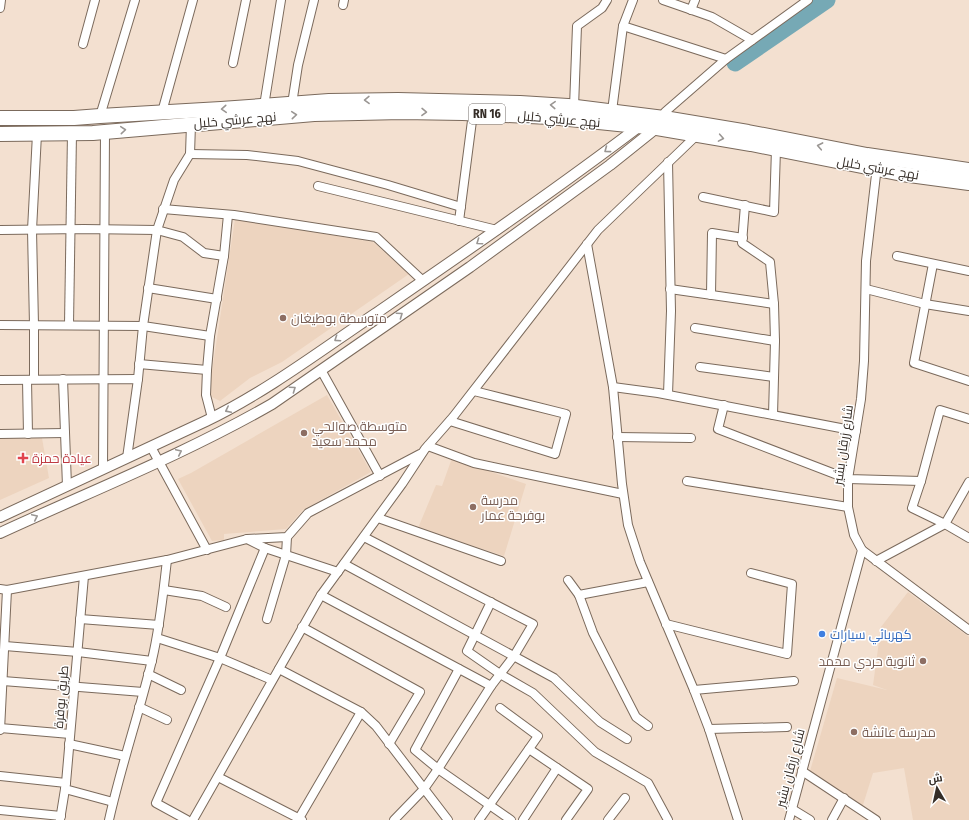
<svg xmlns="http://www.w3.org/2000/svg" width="969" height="820" font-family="'Fira Sans Condensed',Cairo,sans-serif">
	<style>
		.built { fill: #edd4bf }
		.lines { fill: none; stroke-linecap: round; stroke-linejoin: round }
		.river { stroke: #76a9b5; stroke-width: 17 }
		.minor-casing { stroke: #7b6a5c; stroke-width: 10 }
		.tertiary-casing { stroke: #7b6a5c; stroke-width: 12 }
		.trunk-casing { stroke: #7b6a5c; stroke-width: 16 }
		.minor { stroke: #fff; stroke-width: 8 }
		.tertiary { stroke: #fff; stroke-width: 10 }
		.trunk { stroke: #fff; stroke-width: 14 }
		.oneway { stroke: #9a9693 }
		.education-dot { fill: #8d6e63; stroke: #fff; stroke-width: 1.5 }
		.health-dot { fill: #e0444e; stroke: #fff; stroke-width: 1.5 }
		.shop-dot { fill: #3f7fe0; stroke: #fff; stroke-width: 1.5 }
		.labels { text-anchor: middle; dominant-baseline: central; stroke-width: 3; stroke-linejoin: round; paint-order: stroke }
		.shield { fill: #fff; stroke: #726c68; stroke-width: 1 }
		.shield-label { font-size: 12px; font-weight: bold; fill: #352d27 }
		.street-label { font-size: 13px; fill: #352d27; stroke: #fff }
		.education-label { font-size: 13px; fill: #785e54; stroke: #fff; text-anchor: start }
		.health-label { font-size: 13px; fill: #be3a42; stroke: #fff; text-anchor: start }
		.shop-label { font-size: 13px; fill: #366cbe; stroke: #fff; text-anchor: start }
	</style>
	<rect width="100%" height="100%" fill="#f3e0d0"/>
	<g class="built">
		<path d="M235,219L373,242L409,274L282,362L250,378L220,401L212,397L209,391Z"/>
		<path d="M327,395L371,472L303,510L286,529L224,534V540L212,541L178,479L191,473Z"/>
		<path d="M0,438H42L49,478L0,500Z"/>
		<path d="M452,458L526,484L504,556L418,528L436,485L442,486Z"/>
		<path d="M908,592L969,637V820H913L904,768L873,773L862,808L810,771L837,678L887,690L873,685L881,627Z"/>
	</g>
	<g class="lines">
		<path class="river" d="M735,63L827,0"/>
		<defs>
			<g id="minor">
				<path d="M663,0L712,17L752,40"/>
				<path d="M343,5L344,0"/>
				<path d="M0,8L1,0"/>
				<path d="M691,10L695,0"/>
				<path d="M623,26L726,59"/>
				<path d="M83,44L95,0"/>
				<path d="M233,63L246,0"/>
				<path d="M292,104L298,65L314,0"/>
				<path d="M264,106L281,0"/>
				<path d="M574,107L577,26L602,8L607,0"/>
				<path d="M612,111L623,26L633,0"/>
				<path d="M162,112L193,0"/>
				<path d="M665,112L726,59L808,0"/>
				<path d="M100,116L135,0"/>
				<path d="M191,124L190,154L174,180L157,230L143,326L210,336"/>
				<path d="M190,154L247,155L298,161L388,185L461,207"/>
				<path d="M318,186L497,230"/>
				<path d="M703,197L774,212L776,149"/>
				<path d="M745,205L742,243L770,262L774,304L775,341L773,415"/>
				<path d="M163,209L234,215L376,237L423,281"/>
				<path d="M459,221L473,113"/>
				<path d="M0,230L84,229L157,230L183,237L204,253L224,256"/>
				<path d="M587,244L613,387L622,484L628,525L640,562L694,690L709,729L738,820"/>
				<path d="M897,256L969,271"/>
				<path d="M933,264L914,363L969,381"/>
				<path d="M148,288L217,299"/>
				<path d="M670,289L774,304"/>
				<path d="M866,289L925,304L969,311"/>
				<path d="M711,295L712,233L743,238"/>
				<path d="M0,325L143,326L138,379"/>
				<path d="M69,325L72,133"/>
				<path d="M695,328L775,341"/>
				<path d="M139,364L207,370"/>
				<path d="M700,367L774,377"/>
				<path d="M321,370L380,476"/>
				<path d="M34,379V325L32,230L37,134"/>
				<path d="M63,379L67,486"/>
				<path d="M0,380L138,379L127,458"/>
				<path d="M27,380L28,434"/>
				<path d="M613,387L658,393L856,431"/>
				<path d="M668,394L671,311L668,162"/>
				<path d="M724,405L718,429L848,479L921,481"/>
				<path d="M212,418L206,395L207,370L210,336L224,256L228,215"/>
				<path d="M969,419L940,410L921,481L912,508L945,524L969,482"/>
				<path d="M450,421L555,454L566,414L474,391"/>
				<path d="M0,434L65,433"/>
				<path d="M617,437L691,438"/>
				<path d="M428,446L474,463L623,494"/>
				<path d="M151,447L207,550"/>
				<path d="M103,468L105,132"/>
				<path d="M687,481L848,507"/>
				<path d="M378,518L501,561"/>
				<path d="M364,537L533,624L514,656L491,686"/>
				<path d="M247,539L287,537L308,513L420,454"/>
				<path d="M862,550L969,630"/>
				<path d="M876,561L945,524L969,538"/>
				<path d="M344,564L554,678L600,722L627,739"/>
				<path d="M568,580L579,595L648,582"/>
				<path d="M0,589L7,590L167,560L247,539L265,548L338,572"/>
				<path d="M164,590L202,596L226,607"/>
				<path d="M321,595L491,686L438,769L424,789L394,820"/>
				<path d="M579,595L593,633L636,717L648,726"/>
				<path d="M491,602L467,651L500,674L533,693L595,752L648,783L668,820"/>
				<path d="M80,619L159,625"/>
				<path d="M267,619L286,555L287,537"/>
				<path d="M666,624L787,654L792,584L751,573"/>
				<path d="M302,627L420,692L389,744"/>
				<path d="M157,638L220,658L272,680"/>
				<path d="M5,646L78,652L152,661"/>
				<path d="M279,669L361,712L376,726L448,820"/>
				<path d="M459,669L415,750L438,769L511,820"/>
				<path d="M148,674L181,690"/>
				<path d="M3,681L143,692"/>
				<path d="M694,690L794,681"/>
				<path d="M139,707L167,720"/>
				<path d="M0,728L70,734"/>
				<path d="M709,729L787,727"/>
				<path d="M0,730L7,590"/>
				<path d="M69,744L125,756"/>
				<path d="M529,749L588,789L566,820"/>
				<path d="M802,771L876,820"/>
				<path d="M0,776L66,783"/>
				<path d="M218,777L302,820"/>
				<path d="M65,789L113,802"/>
				<path d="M792,809L810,820"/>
				<path d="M0,810L61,816"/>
				<path d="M60,820L66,783L84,576"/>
				<path d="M109,820C121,766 139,714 152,660C160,627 163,594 167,560"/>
				<path d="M187,820L156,803L220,658L265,548"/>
				<path d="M193,820L321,595L402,484L425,449L453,417L598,230L698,134"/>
				<path d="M298,820L361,712"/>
				<path d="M479,820L538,736L500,708"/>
				<path d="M523,820L557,768"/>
				<path d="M608,820L625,798"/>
				<path d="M789,820L862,550L854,535L848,507V479L861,399L864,361L866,261L877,166"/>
				<path d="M832,820L844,798"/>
			</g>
			<g id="tertiary">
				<path d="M0,517L206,421C266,392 320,351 375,314C465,252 554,191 641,125"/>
				<path d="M0,533C91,491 185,454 272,404L470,267L610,165L660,125"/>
			</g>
			<g id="trunk">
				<path d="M0,118H74L100,116L221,109L329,101L398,100L520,103L568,106L664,118L748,132L867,155L969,170"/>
				<path d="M0,134L93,133L314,114L402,112L463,113L550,117L657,128L751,144L902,174L969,183"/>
			</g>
		</defs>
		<use href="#minor" class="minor-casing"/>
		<use href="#tertiary" class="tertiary-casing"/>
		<use href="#trunk" class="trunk-casing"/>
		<use href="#minor" class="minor"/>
		<use href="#tertiary" class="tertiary"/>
		<use href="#trunk" class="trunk"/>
	</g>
	<defs><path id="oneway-chevron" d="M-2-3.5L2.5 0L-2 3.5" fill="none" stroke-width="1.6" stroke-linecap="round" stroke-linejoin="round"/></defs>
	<g class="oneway">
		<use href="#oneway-chevron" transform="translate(367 100) rotate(179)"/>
		<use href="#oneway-chevron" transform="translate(553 105) rotate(-177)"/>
		<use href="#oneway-chevron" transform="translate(224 109) rotate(176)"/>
		<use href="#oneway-chevron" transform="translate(424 112) rotate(1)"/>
		<use href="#oneway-chevron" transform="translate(294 115) rotate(-5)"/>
		<use href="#oneway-chevron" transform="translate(123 130) rotate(-5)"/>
		<use href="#oneway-chevron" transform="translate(721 138) rotate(10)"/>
		<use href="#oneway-chevron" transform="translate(820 146) rotate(-169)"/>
		<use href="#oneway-chevron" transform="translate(607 150) rotate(143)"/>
		<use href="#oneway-chevron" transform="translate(479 242) rotate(145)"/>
		<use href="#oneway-chevron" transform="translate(400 315) rotate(-35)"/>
		<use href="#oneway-chevron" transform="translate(337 339) rotate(146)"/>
		<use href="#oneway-chevron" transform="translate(293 389) rotate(-35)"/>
		<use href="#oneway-chevron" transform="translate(228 410) rotate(153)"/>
		<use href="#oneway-chevron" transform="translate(179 452) rotate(-25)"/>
		<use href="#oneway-chevron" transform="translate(35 517) rotate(-25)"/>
	</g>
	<g class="education-dot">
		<circle cx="283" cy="318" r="4"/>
		<circle cx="304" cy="433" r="4"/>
		<circle cx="473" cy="507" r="4"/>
		<circle cx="923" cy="661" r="4"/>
		<circle cx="854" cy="732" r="4"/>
	</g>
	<path class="health-dot" d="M21 452h4v4h4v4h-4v4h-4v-4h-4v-4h4z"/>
	<circle class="shop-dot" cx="822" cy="634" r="4"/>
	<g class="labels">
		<rect class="shield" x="469" y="104" width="36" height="20" rx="3"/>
		<g class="shield-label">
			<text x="487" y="114">RN 16</text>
		</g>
		<g class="street-label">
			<text transform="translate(559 119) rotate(5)">نهج عرشي خليل</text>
			<text transform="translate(235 120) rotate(-5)">نهج عرشي خليل</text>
			<text transform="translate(878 168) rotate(10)">نهج عرشي خليل</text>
			<text transform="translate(843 445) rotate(-82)">شارع زرقان بشير</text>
			<text transform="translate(61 697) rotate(-85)">طريق بوقرة</text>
			<text transform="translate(790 768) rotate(-75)">شارع زرقان بشير</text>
		</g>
		<g class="education-label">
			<text x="291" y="318">متوسطة بوطيغان</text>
			<text x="312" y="426">متوسطة صوالحي<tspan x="312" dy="15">محمد سعيد</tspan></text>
			<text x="481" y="500">مدرسة<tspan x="481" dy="15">بوفرحة عمار</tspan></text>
			<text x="915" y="661" text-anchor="end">ثانوية حردي محمد</text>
			<text x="862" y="732">مدرسة عائشة</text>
		</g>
		<g class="health-label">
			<text x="32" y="458">عيادة حمزة</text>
		</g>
		<g class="shop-label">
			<text x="830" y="634">كهربائي سيارات</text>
		</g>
	</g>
	<g transform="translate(937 788) rotate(351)" stroke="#ffffff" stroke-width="3" paint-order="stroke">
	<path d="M0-3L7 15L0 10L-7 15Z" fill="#352d27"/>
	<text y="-6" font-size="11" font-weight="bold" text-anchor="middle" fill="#352d27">ش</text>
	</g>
</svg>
